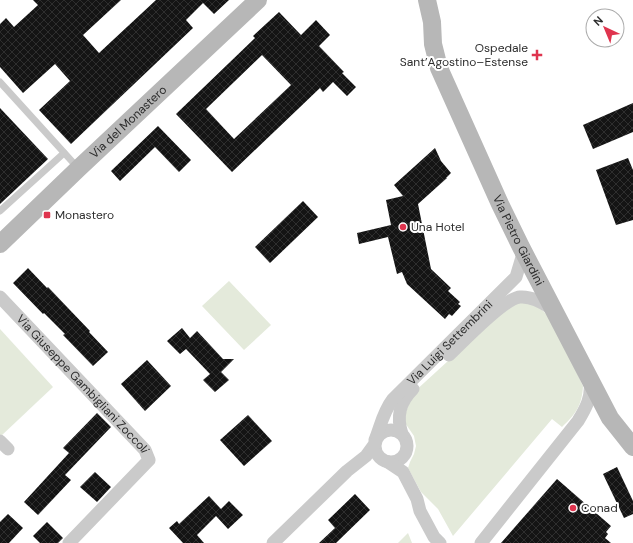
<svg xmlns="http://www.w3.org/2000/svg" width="633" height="543" font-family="'DM Sans',sans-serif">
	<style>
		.park { fill: #e4eadb }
		.building { fill: url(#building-cross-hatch); fill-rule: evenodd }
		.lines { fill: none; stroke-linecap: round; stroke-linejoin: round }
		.service { stroke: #cacaca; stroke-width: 7 }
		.minor { stroke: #cacaca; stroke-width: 13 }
		.secondary { stroke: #b7b7b7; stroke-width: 18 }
		.poi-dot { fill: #df344e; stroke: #fff; stroke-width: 1.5 }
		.labels { text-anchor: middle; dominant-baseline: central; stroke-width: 4; stroke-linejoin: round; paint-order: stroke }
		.poi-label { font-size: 12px; fill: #2d2d2d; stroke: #fff; text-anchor: start }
		.street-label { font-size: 12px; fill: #2d2d2d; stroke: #fff }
	</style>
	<defs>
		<pattern id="building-cross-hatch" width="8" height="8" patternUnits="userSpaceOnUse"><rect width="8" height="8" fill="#141414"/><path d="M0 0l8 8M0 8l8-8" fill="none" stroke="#2e2e2e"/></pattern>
	</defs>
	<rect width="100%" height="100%" fill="#fff"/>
	<g class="park">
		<path d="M229,281L271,325L244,350L202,306Z"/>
		<path d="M518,302C532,303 541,307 550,318L583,386C582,405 576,414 562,427L552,419L453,536L438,509L421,492L408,468L410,462L414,454L416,446L414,436L403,420L413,393L507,307Z"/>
		<path d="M0,329L53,387L1,436L0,435Z"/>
		<path d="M408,533L412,543H398Z"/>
	</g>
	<g class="building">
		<path d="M33,0H121L83,35L99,53L156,0H229L214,14L203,3L186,20L193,28L71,144L39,110L70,81L55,64L23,93L0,67V24L6,18L14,27L38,5Z"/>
		<path d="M279,12L301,35L316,20L330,35L319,46L344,72L342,73L356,87L347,96L333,82L323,92L320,88L232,172L176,114L255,38L253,36ZM262,55L291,85L234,139L206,109Z"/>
		<path d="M633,103V132L593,149L583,125Z"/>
		<path d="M0,108L48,159L0,204Z"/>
		<path d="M158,126L191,160L179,172L155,147L120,181L111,171Z"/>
		<path d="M435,148L441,161L451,173L446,178H447L418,204L431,269L451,288L448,291L460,302L458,304L461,306L452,316L449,314L445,319L407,284L402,272L397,274L388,237L359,244L357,233L391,225L386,200L403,196L394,185Z"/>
		<path d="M628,158L633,170V220L616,225L596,170Z"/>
		<path d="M303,201L318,217L270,263L255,247Z"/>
		<path d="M28,268L47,288L48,287L90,331L89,332L108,352L93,366L63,335L65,334L44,313L43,314L13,283Z"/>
		<path d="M182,328L190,338L197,331L223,359H234L221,372L229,380L215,392L203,380L210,374L186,349L180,354L167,341Z"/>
		<path d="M147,360L171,386L145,411L121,384Z"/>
		<path d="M97,413L111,427L65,475L71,480L38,515L24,502L69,453L63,448Z"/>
		<path d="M248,415L272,441L244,466L220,440Z"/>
		<path d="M617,467L633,501V514L624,518L603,474Z"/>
		<path d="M95,472L111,487L97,502L80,487Z"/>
		<path d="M557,479L611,526L606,532L608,534L605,538L611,543H501Z"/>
		<path d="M355,494L370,510L336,543H319L335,528L328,520Z"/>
		<path d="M209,496L221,509L229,501L243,515L228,529L216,516L197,535L204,543H183L169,528L177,521L179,524Z"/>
		<path d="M8,514L23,528L9,543H0V522Z"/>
		<path d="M47,522L63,538L58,543H40L33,536Z"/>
	</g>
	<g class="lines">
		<g class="service">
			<path d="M0,82L78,168"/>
			<path d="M0,211L64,153"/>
		</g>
		<g class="minor">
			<path id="s1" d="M0,297L145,450L149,460L69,543"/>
			<path d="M449,355C463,342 504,298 520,297C533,296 544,304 554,310"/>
			<circle cx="391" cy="446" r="16"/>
			<path d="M402,434C396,416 400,402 413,389"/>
			<path id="s2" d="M375,440C381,425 383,412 393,399L516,277L522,257L521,249"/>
			<path d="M0,441L8,449"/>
			<path d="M388,462L403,472L417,499L420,511L434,537L440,543"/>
			<path d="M273,543L347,471L366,456L374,445"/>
			<path d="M481,543L578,421C586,408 592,397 590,381"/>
		</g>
		<g class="secondary">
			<path id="s3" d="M427,0L432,22L433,44L439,68L448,88L500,204L521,247L610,418L633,447"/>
			<path id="s4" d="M0,244L79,168L258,0"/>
		</g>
	</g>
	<g class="poi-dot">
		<path d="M535 49h4v4h4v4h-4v4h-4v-4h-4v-4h4z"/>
		<rect x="43" y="211" width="8" height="8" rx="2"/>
		<circle cx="403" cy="227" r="4"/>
		<circle cx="573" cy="508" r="4"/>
	</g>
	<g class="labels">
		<g class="poi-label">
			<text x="528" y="48" text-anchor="end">Ospedale<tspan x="528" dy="14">Sant’Agostino–Estense</tspan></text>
			<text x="55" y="215">Monastero</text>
			<text x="411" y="227">Una Hotel</text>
			<text x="581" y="508">Conad</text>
		</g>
		<g class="street-label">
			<text stroke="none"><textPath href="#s4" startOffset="177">Via del Monastero</textPath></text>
			<text stroke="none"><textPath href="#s3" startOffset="259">Via Pietro Giardini</textPath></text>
			<text stroke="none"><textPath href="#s2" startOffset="125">Via Luigi Settembrini</textPath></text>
			<text stroke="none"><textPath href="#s1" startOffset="120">Via Giuseppe Gambigliani Zoccoli</textPath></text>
		</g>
	</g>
	<g transform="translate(605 28) rotate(316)"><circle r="19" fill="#ffffff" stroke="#ababab"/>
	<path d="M0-3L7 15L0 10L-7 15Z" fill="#df344e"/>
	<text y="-6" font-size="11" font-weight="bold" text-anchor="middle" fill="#2d2d2d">N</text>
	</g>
</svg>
